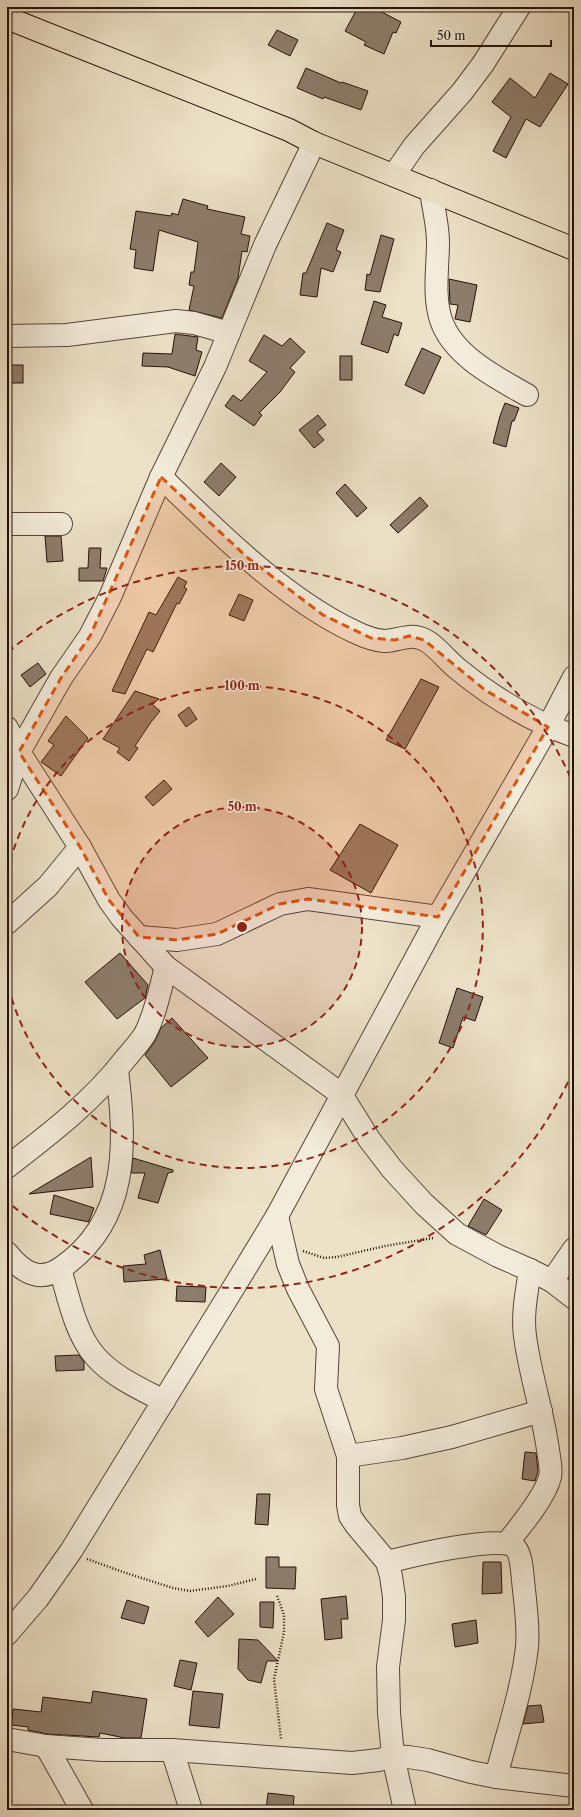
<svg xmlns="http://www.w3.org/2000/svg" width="581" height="1817" font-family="'Libre Caslon Text',serif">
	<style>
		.building { fill: #8d7d6c; stroke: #251009 }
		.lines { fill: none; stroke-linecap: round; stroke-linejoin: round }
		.minor-casing { stroke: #574439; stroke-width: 24 }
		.major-casing { stroke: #251009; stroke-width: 24 }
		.path { stroke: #251009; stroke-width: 2.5; stroke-dasharray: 1 2; stroke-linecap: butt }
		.minor { stroke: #f3ecdb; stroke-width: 22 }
		.major { stroke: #ede2c8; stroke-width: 22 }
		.marked { fill: #de550c; fill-opacity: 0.2; stroke: #de550c; stroke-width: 3; stroke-dasharray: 8 5; stroke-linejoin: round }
		.ring { fill: none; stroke: #8f2418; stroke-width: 2; stroke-dasharray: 7 5 }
		.centre { fill: #8f2418; stroke: #f3ecdb; stroke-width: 2 }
		.ring-label { font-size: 12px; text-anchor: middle; font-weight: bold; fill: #8f2418; stroke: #f3ecdb; stroke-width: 3; stroke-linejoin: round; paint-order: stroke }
	</style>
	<rect width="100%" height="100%" fill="#ede2c8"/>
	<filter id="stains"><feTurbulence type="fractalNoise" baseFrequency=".005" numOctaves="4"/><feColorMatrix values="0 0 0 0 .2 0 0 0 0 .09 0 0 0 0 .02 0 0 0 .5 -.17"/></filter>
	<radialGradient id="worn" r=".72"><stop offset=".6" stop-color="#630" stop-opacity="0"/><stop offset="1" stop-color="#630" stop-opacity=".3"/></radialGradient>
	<g class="building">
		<path d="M358,7H372L401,22L396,33L393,32L384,54L364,45L366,42L345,31Z"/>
		<path d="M277,30L298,40L290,56L268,45Z"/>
		<path d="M306,68L341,83L342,82L368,91L361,110L324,97L323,99L297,88Z"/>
		<path d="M550,73L568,84L540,127L526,119L506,158L493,151L511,117L492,102L510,78L535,98Z"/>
		<path d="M183,199L208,206L207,209L245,217L241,234L250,236L247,252L242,251L238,278L222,318L189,310L194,286L189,285L191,272H194L198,242L159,230L153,271L134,268L136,250L130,249L136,211L171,216L172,213L178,215Z"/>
		<path d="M327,223L344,230L336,250L341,252L333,272L321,268L317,297L300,295L303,273H306Z"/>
		<path d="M381,235L394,239L380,292L365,290L367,274L370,275Z"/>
		<path d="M449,279L477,285L470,322L455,319L458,305L450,304Z"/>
		<path d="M374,301L386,305L382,317L402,323L398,336L394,334L388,353L361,344Z"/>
		<path d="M175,334L198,337L196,350L202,352L195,376L168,367L142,366L143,353L172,354Z"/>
		<path d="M264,335L282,346L290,338L305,352L290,368L295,372L280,392L259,413L262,415L254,426L225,406L233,395L241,401L267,372L249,361Z"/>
		<path d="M422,348L441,357L424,394L405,385Z"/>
		<rect x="340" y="356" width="12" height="24"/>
		<rect x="7" y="365" width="16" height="18"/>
		<path d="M505,403L519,408L514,421H512L506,447L493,443L500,416Z"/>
		<path d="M318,415L326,425L317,432L324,440L314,448L299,430Z"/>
		<path d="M221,463L236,477L219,496L204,482Z"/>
		<path d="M345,484L367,508L357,517L336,493Z"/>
		<path d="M420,497L428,506L398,533L390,525Z"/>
		<path d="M45,536H61L63,561L47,562Z"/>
		<path d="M89,548H101L100,568H107L103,581H79V568H88Z"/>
		<path d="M178,577L187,582L184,587L187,589L179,604L177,603L153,652L147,649L125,694L112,691L149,612L156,615Z"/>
		<path d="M239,594L253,600L244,621L229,615Z"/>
		<path d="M38,663L46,674L30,687L21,675Z"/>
		<path d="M421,679L439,687L405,749L386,740Z"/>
		<path d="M135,691L159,699L152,704L160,711L151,722L135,746L138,748L129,761L117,752L120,748L103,739Z"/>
		<path d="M189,707L197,719L186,727L178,715Z"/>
		<path d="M66,716L88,738L61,776L41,762L54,745L48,741Z"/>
		<path d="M164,780L172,789L153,806L145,797Z"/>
		<path d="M360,824L398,845L371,893L330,870Z"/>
		<path d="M120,953L148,985L145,998L117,1019L85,982Z"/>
		<path d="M457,988L483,997L475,1021L463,1017L453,1048L439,1043Z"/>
		<path d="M172,1018L208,1058L171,1087L145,1055L155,1041L161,1028Z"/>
		<path d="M91,1157L93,1187L29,1194Z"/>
		<path d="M133,1158L173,1170V1172L168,1173L158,1203L138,1198L145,1173H131Z"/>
		<path d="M54,1195L94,1208L89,1221V1222L50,1214Z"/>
		<path d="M484,1199L502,1210L486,1235L468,1226Z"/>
		<path d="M160,1250L167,1279L124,1282L123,1266L146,1264L144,1255Z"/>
		<path d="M177,1286L206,1287L205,1302L176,1301Z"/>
		<path d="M79,1355L84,1362V1370L56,1371L55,1356Z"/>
		<path d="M525,1452L536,1453L538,1471L535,1481L522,1479Z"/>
		<path d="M257,1494H270L268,1525L255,1524Z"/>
		<path d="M266,1557H279V1567H296L295,1589L266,1588Z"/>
		<path d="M483,1562H501L502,1593L482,1594Z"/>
		<path d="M346,1596L348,1619H341L342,1638L325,1640L321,1599Z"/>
		<path d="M218,1597L234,1614L208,1637L195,1622Z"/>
		<path d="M127,1600L149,1607L144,1624L121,1618Z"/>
		<path d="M260,1602H274L273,1628L260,1627Z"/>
		<path d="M476,1620L478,1643L455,1647L452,1624Z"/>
		<path d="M239,1639L258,1640L278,1661H267L261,1683L248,1680L238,1669Z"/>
		<path d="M180,1660L197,1663L191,1690L174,1686Z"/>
		<path d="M93,1691L147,1699L141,1738H125L100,1733L99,1737L48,1734L28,1730V1727L11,1725L13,1709L41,1712L43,1697L91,1703Z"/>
		<path d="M193,1691L223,1694L219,1728L189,1725Z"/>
		<path d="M541,1705L544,1722L523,1724L528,1706Z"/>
		<path d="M268,1793L294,1796L293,1810H266Z"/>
	</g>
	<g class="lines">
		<defs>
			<g id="minor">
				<path d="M394,175L414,146L462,92L483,64L519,7"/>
				<path d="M431,190C433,207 438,225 438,242C438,267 433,296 441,320C453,356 497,378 527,395"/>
				<path d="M7,336L67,335L176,321L194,323L229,333"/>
				<path d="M161,477C217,531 284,599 355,632C363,636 374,640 384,641C399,641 410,632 425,640C438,647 447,661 459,670C493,698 532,721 574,736"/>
				<path d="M7,524H61"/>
				<path d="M7,728L19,752L80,847L109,900L122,918L166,967L341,1094L369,1139L392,1169L424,1204L457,1234L498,1256L530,1270L552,1281L574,1298"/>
				<path d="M7,789L19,752L61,678L90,636L110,597L161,477L215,367L265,245L314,143"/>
				<path d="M7,923L48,886L80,847"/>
				<path d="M139,937L177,940L217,934L280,904L308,899L438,917"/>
				<path d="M7,1167C50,1134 93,1101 126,1058C133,1050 140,1042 145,1034C156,1013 160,989 166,967"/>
				<path d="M277,1216L288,1264L298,1289L328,1346L326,1389L348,1456V1505L350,1516L356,1525L387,1562L391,1576L394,1597V1620L388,1667L389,1713L393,1756L405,1810"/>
				<path d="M7,1253C22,1272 39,1283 61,1268C130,1221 126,1143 117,1070"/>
				<path d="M60,1269C69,1298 75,1333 95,1356C113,1377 141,1389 164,1401"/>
				<path d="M552,1281L574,1249"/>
				<path d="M348,1456L402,1448L452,1437L541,1411"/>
				<path d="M507,1543C520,1527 545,1497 550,1477C552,1469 549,1458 548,1450C543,1412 530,1375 525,1336C522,1314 527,1291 530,1270"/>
				<path d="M387,1562C407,1557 498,1535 513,1546C521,1551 522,1570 523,1580C525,1602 529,1625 527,1647C522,1691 507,1734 496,1777"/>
				<path d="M7,1634L38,1598L71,1551L237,1282L277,1216L438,917L548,727L574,677"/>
				<path d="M7,1739L46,1746L102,1750H172L352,1763L379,1760L393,1756L408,1757L428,1760L471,1772L496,1777L574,1786"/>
				<path d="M46,1746L82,1810"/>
				<path d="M172,1750L191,1810"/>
			</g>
			<path id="major" d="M7,18L289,130L314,143L574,249"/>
		</defs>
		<use href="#minor" class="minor-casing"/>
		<use href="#major" class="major-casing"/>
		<g class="path">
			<path d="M303,1251L324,1258L337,1257L385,1246L433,1238"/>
			<path d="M87,1559L126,1573L173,1588L190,1591L228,1586L256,1579"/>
			<path d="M277,1596L284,1615V1632L274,1679L281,1739"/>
		</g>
		<use href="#minor" class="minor"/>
		<use href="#major" class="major"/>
	</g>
	<path class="marked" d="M161,477L248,558L323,615L371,638L395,640L409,636L424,640L485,690L548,727L438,917L308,899L280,904L217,934L177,940L139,937L109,900L80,847L19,752L61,678L90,636Z"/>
	<circle cx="242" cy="927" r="120" fill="#8f2418" fill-opacity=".12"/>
	<g class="ring">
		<circle cx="242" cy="927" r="120"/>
		<path d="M7 873A241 241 0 1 1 7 981"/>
		<path d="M573 1071A361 361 0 0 1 8 1202M8 652A361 361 0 0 1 573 783"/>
	</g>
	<circle cx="242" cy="927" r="6" class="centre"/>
	<g class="ring-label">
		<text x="242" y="570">150 m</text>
		<text x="242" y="690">100 m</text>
		<text x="242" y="811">50 m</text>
	</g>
	<rect width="581" height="1817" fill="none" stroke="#ede2c8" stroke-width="24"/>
	<rect x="8" y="8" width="565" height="1801" fill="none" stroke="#251009" stroke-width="2"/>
	<rect x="12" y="12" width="557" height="1793" fill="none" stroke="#251009"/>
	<path d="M431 40v6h120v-6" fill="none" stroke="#251009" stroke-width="2"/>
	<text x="437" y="40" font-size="12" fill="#251009" stroke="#f3ecdb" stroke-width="3" paint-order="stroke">50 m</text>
	<rect width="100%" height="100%" filter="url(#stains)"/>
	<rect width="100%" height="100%" fill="url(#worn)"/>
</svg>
